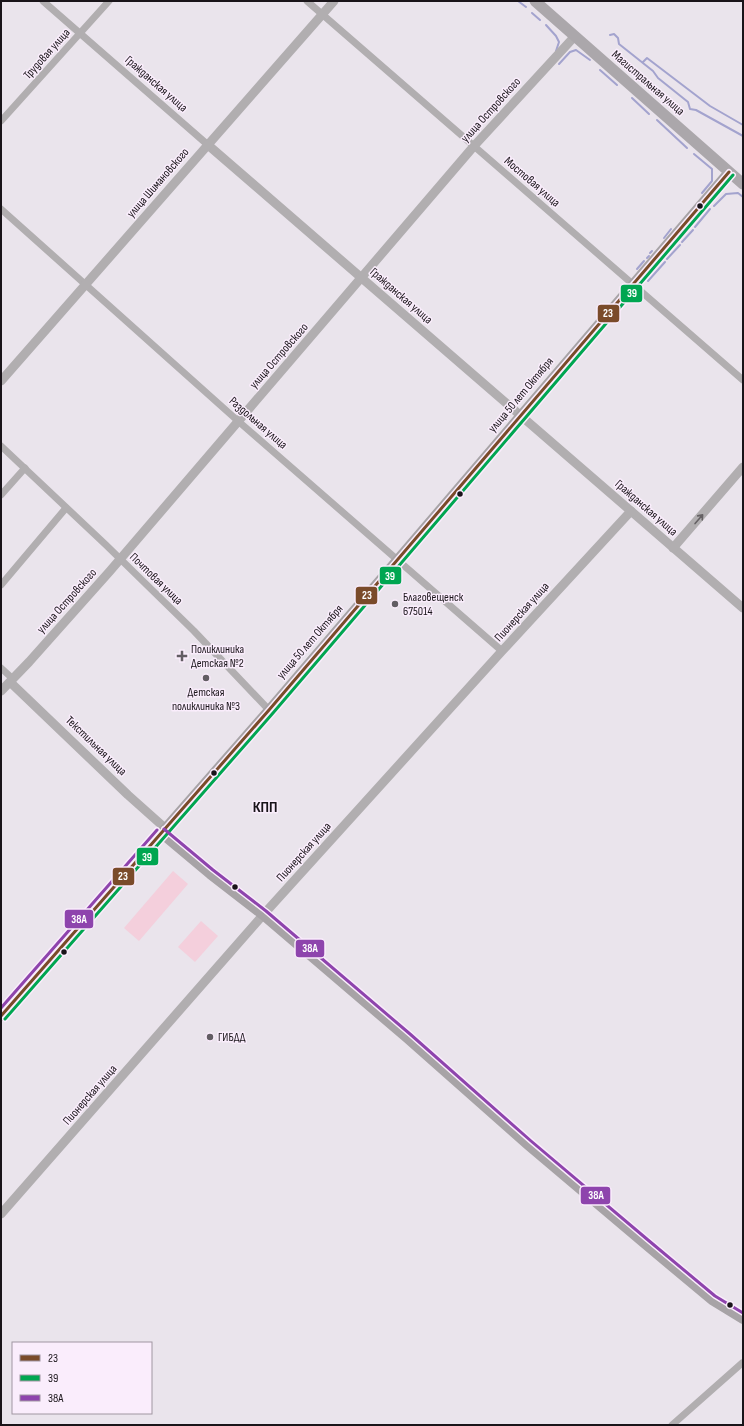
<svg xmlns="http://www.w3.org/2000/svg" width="744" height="1426" font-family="'Sofia Sans Condensed',sans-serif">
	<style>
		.green { fill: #f4cfdc }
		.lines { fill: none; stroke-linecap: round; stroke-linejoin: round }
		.stream { stroke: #a3a3ce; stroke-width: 2 }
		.minor { stroke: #b1aeb0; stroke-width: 7 }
		.tertiary { stroke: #b1aeb0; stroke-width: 9 }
		.secondary { stroke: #a7a3a6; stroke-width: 10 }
		.primary { stroke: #aba7ab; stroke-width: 11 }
		.bus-1-casing { stroke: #faedfc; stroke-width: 6 }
		.bus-2-casing { stroke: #faedfc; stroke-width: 6 }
		.bus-3-casing { stroke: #faedfc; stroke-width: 6 }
		.bus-1 { stroke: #7a4b2a; stroke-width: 3 }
		.bus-2 { stroke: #00a651; stroke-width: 3 }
		.bus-3 { stroke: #8e44ad; stroke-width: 3 }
		.oneway { stroke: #656164 }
		.bus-dot { fill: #191419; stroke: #faedfc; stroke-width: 1.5 }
		.poi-dot { fill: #625d63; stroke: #faedfc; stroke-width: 1.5 }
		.labels { text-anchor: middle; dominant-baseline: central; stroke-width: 3; stroke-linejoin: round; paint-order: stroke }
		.street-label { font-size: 12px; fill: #191419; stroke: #faedfc }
		.poi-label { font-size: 12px; fill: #191419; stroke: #faedfc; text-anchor: start }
		.district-label { font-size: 16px; font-weight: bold; fill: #191419; stroke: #faedfc }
		.line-badge { stroke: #faedfc; stroke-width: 1.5 }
		.badge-label { font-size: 11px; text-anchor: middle; font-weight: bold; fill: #fff }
	</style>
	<rect width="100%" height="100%" fill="#eae4ec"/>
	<g class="green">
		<path d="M173,871L188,884L139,941L124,928Z"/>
		<path d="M201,921L218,936L195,962L178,947Z"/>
	</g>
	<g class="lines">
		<g class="stream">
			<path d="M518,1L526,7"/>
			<path d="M532,13L540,20"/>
			<path d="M546,25L556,36L559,42L556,51"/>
			<path d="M610,35L614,34L618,38L619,44L653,71L658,78L688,102L690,109L696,110L743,136"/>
			<path d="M643,62L647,58L710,106L743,125"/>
			<path d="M559,64L570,52L576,50L590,60"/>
			<path d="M600,70L617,85"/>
			<path d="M632,98L649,114"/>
			<path d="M657,120L687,148"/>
			<path d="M694,154L712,169V181L702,193"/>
			<path d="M714,206L726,194L738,193L743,197"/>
			<path d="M695,227L710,209"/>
			<path d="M664,238L671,229"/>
			<path d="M682,242L693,230"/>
			<path d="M650,253L652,251"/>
			<path d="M647,258L649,256"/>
			<path d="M667,259L680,245"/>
			<path d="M637,269L644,261"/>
			<path d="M648,281L665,262"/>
		</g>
		<g class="minor">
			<path d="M43,1L208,145"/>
			<path d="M307,1L743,380"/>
			<path d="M1,121L109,1"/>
			<path d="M1,209L238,421L502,651"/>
			<path d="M1,446L106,545L194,631L269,710"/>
			<path d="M1,495L25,468"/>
			<path d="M1,585L66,508"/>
			<path d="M1,668L13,679"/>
			<path d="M672,1425L742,1363"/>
		</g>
		<g class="tertiary">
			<path d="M208,145L743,608"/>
			<path d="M1,381L334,1"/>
			<path d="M673,548L743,467"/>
			<path d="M10,682L128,795L165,828"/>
			<path d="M1,691L29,662L110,571L474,146L575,36"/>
			<path d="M1,1214L263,915L502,651L631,511"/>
		</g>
		<g class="secondary">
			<path d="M161,833L210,874L263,915L407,1038L528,1145L645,1244L712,1300L743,1319"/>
			<path d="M1,1016L269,710L729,172"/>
		</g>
		<path class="primary" d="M535,1L743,184"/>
		<defs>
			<path id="bus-1" d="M1,1016L269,710L729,172"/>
			<path id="bus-2" d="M5,1019L273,713L733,175"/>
			<g id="bus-3">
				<path d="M164,829L213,870L266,911L410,1034L531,1141L648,1240L715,1296L743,1313"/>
				<path d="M1,1008L157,830"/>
			</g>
		</defs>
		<use href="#bus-1" class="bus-1-casing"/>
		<use href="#bus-2" class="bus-2-casing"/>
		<use href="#bus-3" class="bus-3-casing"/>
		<use href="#bus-1" class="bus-1"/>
		<use href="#bus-2" class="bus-2"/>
		<use href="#bus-3" class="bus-3"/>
	</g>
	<defs><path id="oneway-shaft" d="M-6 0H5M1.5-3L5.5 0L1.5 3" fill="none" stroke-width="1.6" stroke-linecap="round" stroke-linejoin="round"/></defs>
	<use class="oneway" href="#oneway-shaft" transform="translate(699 519) rotate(-49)"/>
	<g class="bus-dot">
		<circle cx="700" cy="206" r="3.5"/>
		<circle cx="460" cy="494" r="3.5"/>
		<circle cx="214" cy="773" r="3.5"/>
		<circle cx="235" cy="887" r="3.5"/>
		<circle cx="64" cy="952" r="3.5"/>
		<circle cx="730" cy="1305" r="3.5"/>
	</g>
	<g class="poi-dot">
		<circle cx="395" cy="604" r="4"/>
		<path d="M180 650h4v4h4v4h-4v4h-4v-4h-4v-4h4z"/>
		<circle cx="206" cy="678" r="4"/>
		<circle cx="210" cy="1037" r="4"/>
	</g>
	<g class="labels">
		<g class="street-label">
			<text transform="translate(47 54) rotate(-48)">Трудовая улица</text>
			<text transform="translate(648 83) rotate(41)">Магистральная улица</text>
			<text transform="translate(156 84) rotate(41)">Гражданская улица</text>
			<text transform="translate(491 110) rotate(-48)">улица Островского</text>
			<text transform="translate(532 182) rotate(41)">Мостовая улица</text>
			<text transform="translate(158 183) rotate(-49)">улица Шимановского</text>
			<text transform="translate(401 296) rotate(41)">Гражданская улица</text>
			<text transform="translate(279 356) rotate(-49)">улица Островского</text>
			<text transform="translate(521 395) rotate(-50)">улица 50 лет Октября</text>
			<text transform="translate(258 423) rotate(41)">Раздольная улица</text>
			<text transform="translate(646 508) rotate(41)">Гражданская улица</text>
			<text transform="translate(156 579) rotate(44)">Почтовая улица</text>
			<text transform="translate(67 601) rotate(-48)">улица Островского</text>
			<text transform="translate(522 612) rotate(-48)">Пионерская улица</text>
			<text transform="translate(310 642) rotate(-49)">улица 50 лет Октября</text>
			<text transform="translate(96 746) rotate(44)">Текстильная улица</text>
			<text transform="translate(304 852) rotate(-48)">Пионерская улица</text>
			<text transform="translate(90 1095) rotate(-49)">Пионерская улица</text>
		</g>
		<g class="poi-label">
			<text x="403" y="597">Благовещенск<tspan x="403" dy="14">675014</tspan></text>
			<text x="191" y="649">Поликлиника<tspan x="191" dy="14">Детская №2</tspan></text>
			<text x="206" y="692" text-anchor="middle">Детская<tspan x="206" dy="14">поликлиника №3</tspan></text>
			<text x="218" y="1037">ГИБДД</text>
		</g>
		<g class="district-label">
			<text x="265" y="807">КПП</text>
		</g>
	</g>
	<g class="line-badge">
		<rect x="620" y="284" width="23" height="19" rx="4" fill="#00a651"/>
		<rect x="597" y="304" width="23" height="19" rx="4" fill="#7a4b2a"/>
		<rect x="379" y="566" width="23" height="19" rx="4" fill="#00a651"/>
		<rect x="355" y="586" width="23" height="19" rx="4" fill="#7a4b2a"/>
		<rect x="136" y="847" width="23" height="19" rx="4" fill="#00a651"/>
		<rect x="112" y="867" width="23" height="19" rx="4" fill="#7a4b2a"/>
		<rect x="64" y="909" width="30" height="20" rx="4" fill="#8e44ad"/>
		<rect x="295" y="939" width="30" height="19" rx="4" fill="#8e44ad"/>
		<rect x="580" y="1186" width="31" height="19" rx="4" fill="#8e44ad"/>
	</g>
	<g class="badge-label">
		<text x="632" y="297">39</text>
		<text x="608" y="317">23</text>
		<text x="390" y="580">39</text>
		<text x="367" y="599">23</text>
		<text x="147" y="861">39</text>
		<text x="123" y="880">23</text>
		<text x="79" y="923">38А</text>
		<text x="310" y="952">38А</text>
		<text x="596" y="1199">38А</text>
	</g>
	<rect width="744" height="1426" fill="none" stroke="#191419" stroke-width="4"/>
	<rect x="12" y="1342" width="140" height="72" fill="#faedfc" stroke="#a096a1"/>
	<rect x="20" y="1355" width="20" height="6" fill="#7a4b2a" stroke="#a096a1"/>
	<text x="48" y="1362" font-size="12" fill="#191419">23</text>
	<rect x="20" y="1375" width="20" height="6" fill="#00a651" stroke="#a096a1"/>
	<text x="48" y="1382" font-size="12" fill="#191419">39</text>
	<rect x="20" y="1395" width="20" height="6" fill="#8e44ad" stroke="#a096a1"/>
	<text x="48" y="1402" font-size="12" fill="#191419">38А</text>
</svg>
